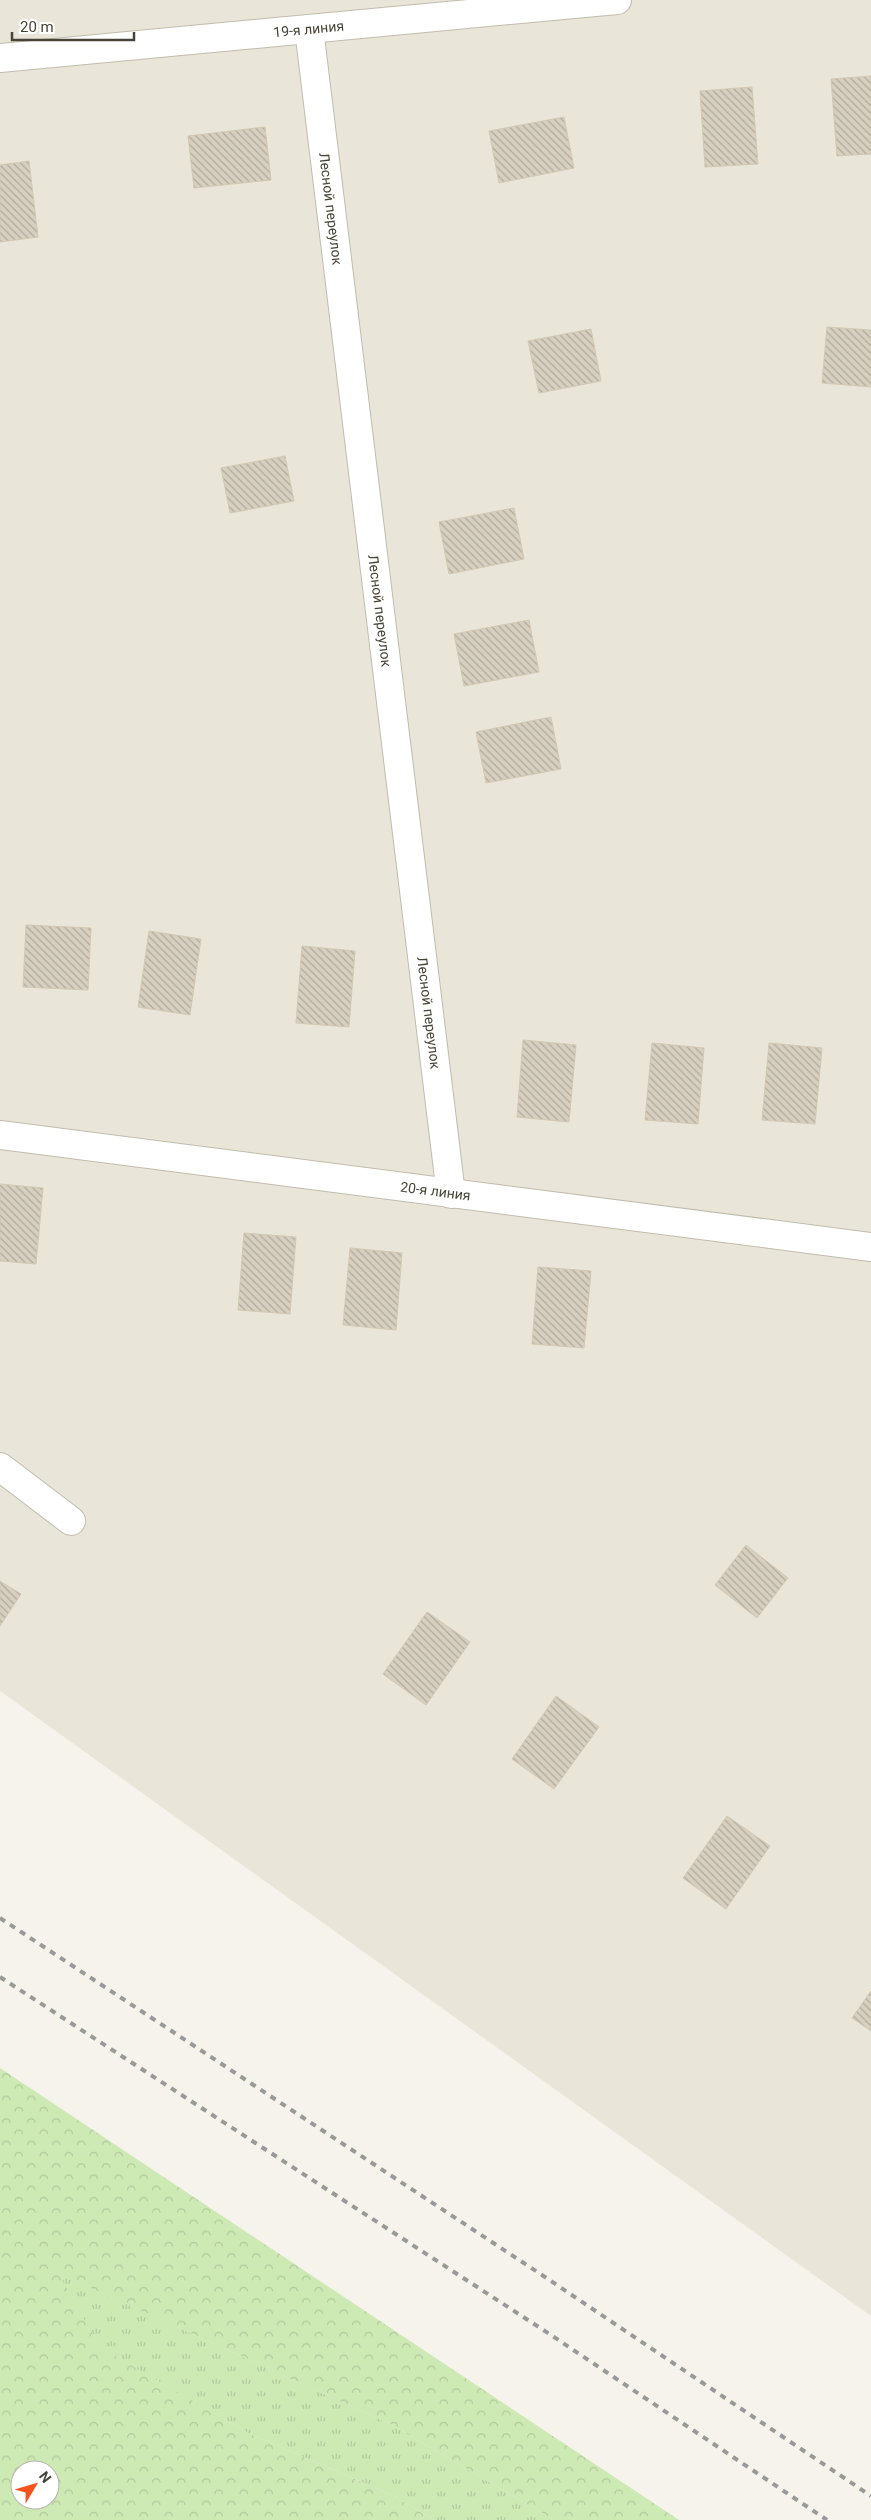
<svg xmlns="http://www.w3.org/2000/svg" width="871" height="2520" font-family="Roboto,sans-serif">
	<style>
		.residential { fill: #e9e5d9 }
		.grass { fill: url(#grass-tufts) }
		.forest { fill: url(#forest-crowns); fill-rule: evenodd }
		.building { fill: url(#building-back-hatch); stroke: #d2c8b3 }
		.lines { fill: none; stroke-linecap: round; stroke-linejoin: round }
		.minor-casing { stroke: #c1bcad; stroke-width: 30 }
		.minor { stroke: #fff; stroke-width: 28 }
		.rail { stroke: #999; stroke-width: 4; stroke-dasharray: 6 6; stroke-linecap: butt }
		.labels { text-anchor: middle; dominant-baseline: central; stroke-width: 4.5; stroke-linejoin: round; paint-order: stroke }
		.street-label { font-size: 14px; fill: #494438; stroke: #fff }
	</style>
	<defs>
		<pattern id="grass-tufts" width="24" height="20" patternUnits="userSpaceOnUse" patternTransform="scale(1.25)"><rect width="24" height="20" fill="#cde9b4"/><path d="M3 7l-1-3M5 7V3M7 7l1-3M15 17l-1-3M17 17v-4M19 17l1-3" fill="none" stroke="#b2c99c"/></pattern>
		<pattern id="forest-crowns" width="20" height="18" patternUnits="userSpaceOnUse" patternTransform="scale(1.25)"><rect width="20" height="18" fill="#cde9b4"/><path d="M2 6a3 3 0 1 1 6 0M12 15a3 3 0 1 1 6 0" fill="none" stroke="#b2c99c"/></pattern>
		<pattern id="building-back-hatch" width="6" height="6" patternUnits="userSpaceOnUse" patternTransform="scale(1.25)"><rect width="6" height="6" fill="#d7d0c0"/><path d="M-1 5l2 2M0 0l6 6M5-1l2 2" fill="none" stroke="#b0aa9d"/></pattern>
	</defs>
	<rect width="100%" height="100%" fill="#f5f3eb"/>
	<path class="residential" d="M0,0H871V2316L0,1691Z"/>
	<path class="grass" d="M57,2272L392,2425L554,2520H434L396,2497L248,2433L99,2347Z"/>
	<path class="forest" d="M0,2068L679,2520H554L392,2425L58,2273L100,2347L248,2433L396,2497L434,2520H0ZM20,2470H50V2500H20Z"/>
	<g class="building">
		<path d="M871,76V154L837,156L831,79Z"/>
		<path d="M752,87L758,164L705,167L700,91Z"/>
		<path d="M564,117L574,168L499,183L489,131Z"/>
		<path d="M265,127L271,180L194,188L188,136Z"/>
		<path d="M29,161L38,237L0,242V165Z"/>
		<path d="M827,327L871,330V387L822,383Z"/>
		<path d="M591,329L601,381L539,393L528,341Z"/>
		<path d="M285,456L294,501L230,513L221,468Z"/>
		<path d="M514,508L524,559L449,574L439,522Z"/>
		<path d="M529,620L539,672L464,686L454,634Z"/>
		<path d="M551,717L561,769L486,783L476,732Z"/>
		<path d="M26,925L91,928L88,990L23,987Z"/>
		<path d="M149,931L201,939L190,1015L138,1007Z"/>
		<path d="M302,946L355,951L349,1027L296,1023Z"/>
		<path d="M523,1040L576,1045L569,1122L517,1117Z"/>
		<path d="M652,1043L704,1048L698,1124L645,1120Z"/>
		<path d="M769,1043L822,1048L815,1124L762,1120Z"/>
		<path d="M0,1184L43,1188L36,1264L0,1261Z"/>
		<path d="M244,1233L296,1237L290,1314L238,1310Z"/>
		<path d="M350,1248L402,1253L396,1330L343,1325Z"/>
		<path d="M538,1267L591,1271L584,1348L532,1344Z"/>
		<path d="M746,1545L788,1578L757,1618L715,1585Z"/>
		<path d="M0,1581L21,1594L0,1626Z"/>
		<path d="M427,1612L470,1642L426,1705L383,1674Z"/>
		<path d="M556,1696L599,1727L554,1789L512,1759Z"/>
		<path d="M727,1816L770,1846L726,1909L683,1878Z"/>
		<path d="M871,1991V2031L852,2018Z"/>
	</g>
	<g class="lines">
		<defs>
			<g id="minor">
				<path id="s1" d="M309,29L451,1194"/>
				<path id="s2" d="M0,58L617,0"/>
				<path id="s3" d="M0,1135L871,1247"/>
				<path d="M0,1467L71,1521"/>
			</g>
		</defs>
		<use href="#minor" class="minor-casing"/>
		<use href="#minor" class="minor"/>
		<g class="rail">
			<path d="M0,1918L545,2277L871,2496"/>
			<path d="M0,1977L551,2335L827,2520"/>
		</g>
	</g>
	<g class="labels">
		<g class="street-label">
			<text stroke="none"><textPath href="#s2" startOffset="310">19-я линия</textPath></text>
			<text stroke="none"><textPath href="#s1" startOffset="181">Лесной переулок</textPath></text>
			<text stroke="none"><textPath href="#s1" startOffset="586">Лесной переулок</textPath></text>
			<text stroke="none"><textPath href="#s1" startOffset="991">Лесной переулок</textPath></text>
			<text stroke="none"><textPath href="#s3" startOffset="439">20-я линия</textPath></text>
		</g>
	</g>
	<g transform="translate(35 2485) rotate(52)"><circle r="24" fill="#ffffff" stroke="#b6b4af"/>
	<path d="M0-4L9 19L0 12L-9 19Z" fill="#f8521f"/>
	<text y="-8" font-size="14" font-weight="bold" text-anchor="middle" fill="#494438">N</text>
	</g>
	<path d="M12 32v8h122v-8" fill="none" stroke="#494438" stroke-width="2.5"/>
	<text x="20" y="32" font-size="15" fill="#494438" stroke="#ffffff" stroke-width="4" paint-order="stroke">20 m</text>
</svg>
